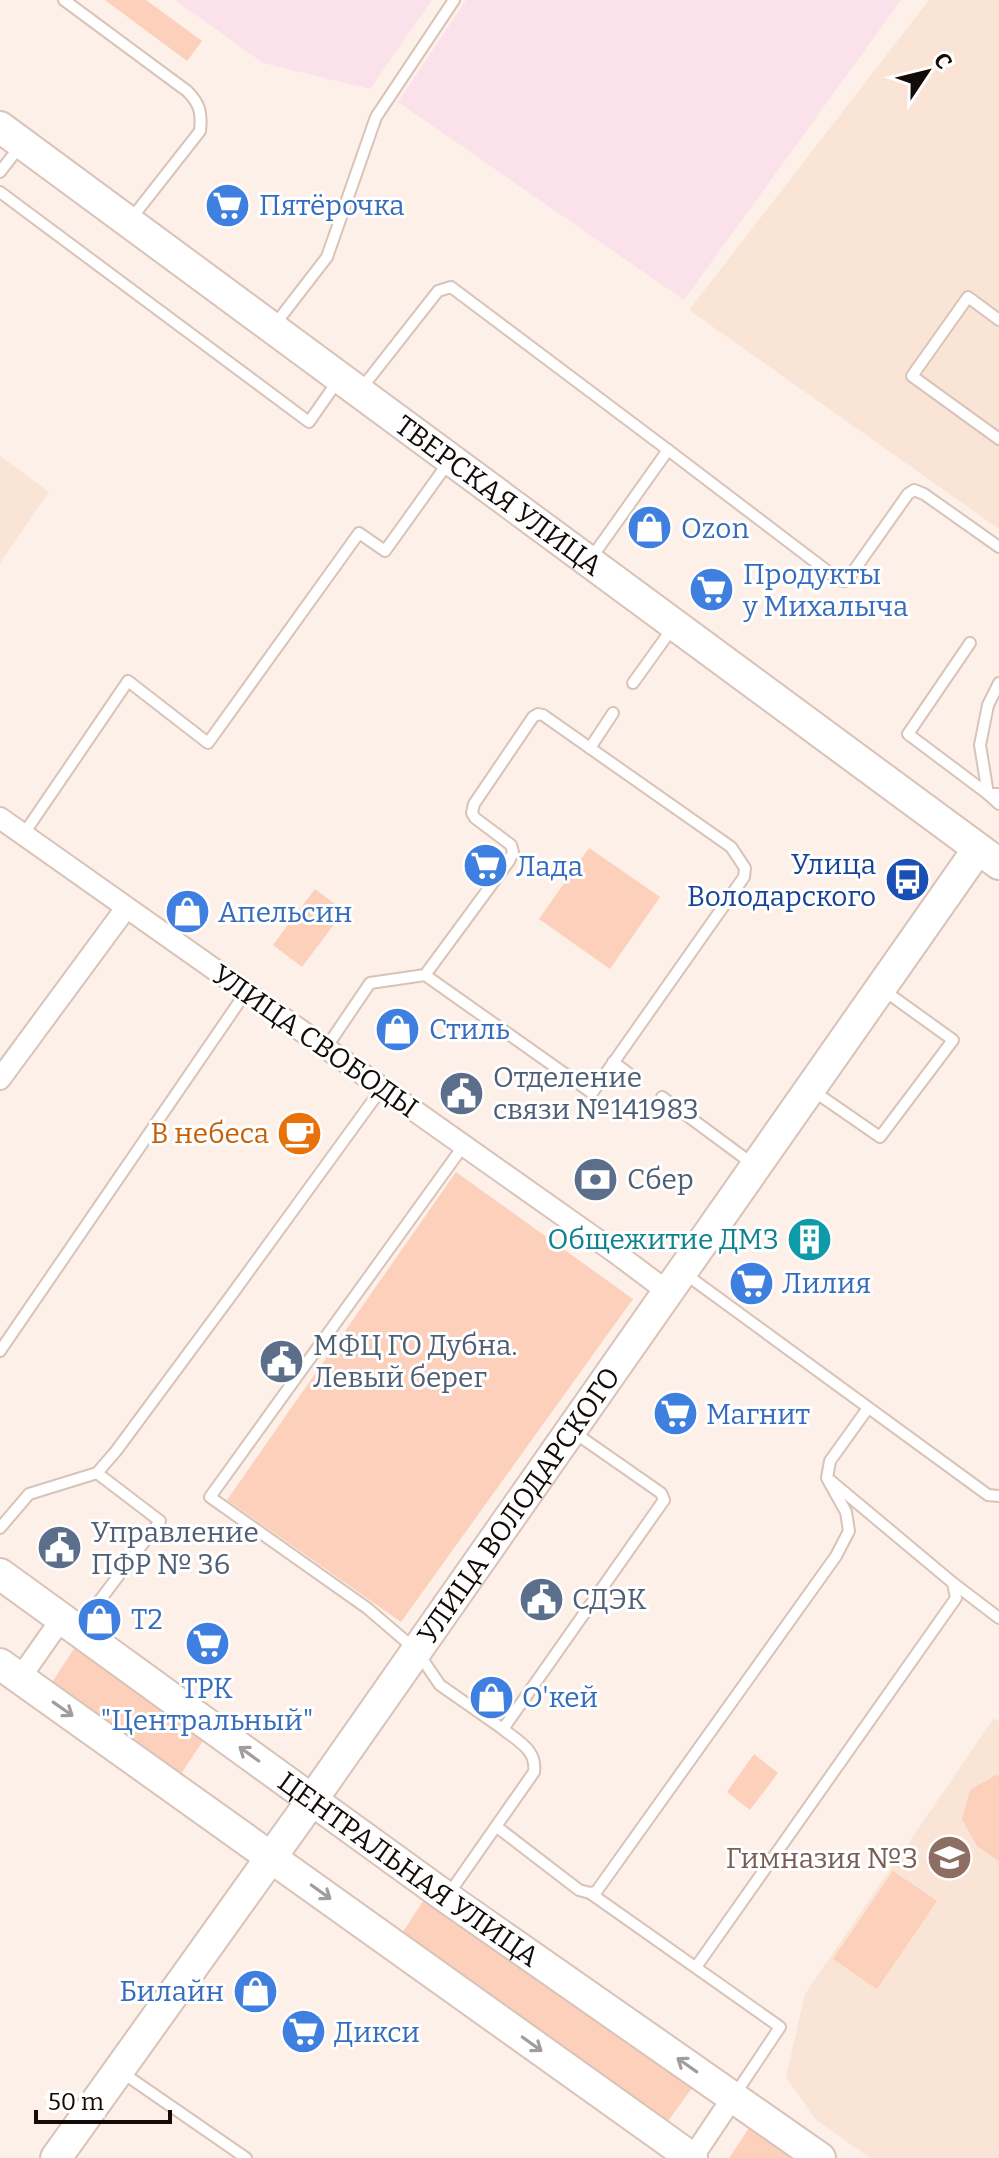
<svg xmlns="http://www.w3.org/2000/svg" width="999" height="2158" font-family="Bitter,serif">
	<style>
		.industrial { fill: #fbe1e9 }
		.education { fill: #fae4d6 }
		.green { fill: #fcd0ba }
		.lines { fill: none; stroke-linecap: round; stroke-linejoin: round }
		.lane-casing { stroke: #d9c3b8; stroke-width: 14 }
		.street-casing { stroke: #d9c3b8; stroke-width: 24 }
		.secondary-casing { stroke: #d9c3b8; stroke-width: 34 }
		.lane { stroke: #fff; stroke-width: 10 }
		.street { stroke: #fff; stroke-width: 20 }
		.secondary { stroke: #fff; stroke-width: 30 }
		.oneway { stroke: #a09d9c }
		.labels { text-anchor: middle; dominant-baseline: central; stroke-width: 6; stroke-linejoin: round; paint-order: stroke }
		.shop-label { font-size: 28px; fill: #366cbe; stroke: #fff; text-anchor: start }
		.street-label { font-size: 28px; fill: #120b08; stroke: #fff }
		.transit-label { font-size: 28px; fill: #164399; stroke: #fff; text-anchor: end }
		.service-label { font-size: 28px; fill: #4e5e75; stroke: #fff; text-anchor: start }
		.food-label { font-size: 28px; fill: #c56008; stroke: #fff; text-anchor: end }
		.culture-label { font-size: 28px; fill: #0d838f; stroke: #fff; text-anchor: end }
		.education-label { font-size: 28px; fill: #785e54; stroke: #fff; text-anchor: end }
	</style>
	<rect width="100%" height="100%" fill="#fdf0e9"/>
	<g class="industrial">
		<path d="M175,0H432L370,89L263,63Z"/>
		<path d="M466,0H901L684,300L398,102Z"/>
	</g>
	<g class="education">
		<path d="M929,0H999V529L689,310Z"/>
		<path d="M0,456L49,492L0,563Z"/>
		<path d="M994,1718L999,1722V2158H870L815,2119L786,2077L805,1994Z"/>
	</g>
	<g class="green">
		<path d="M105,0H146L202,41L187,61Z"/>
		<path d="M589,848L660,897L610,969L539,919Z"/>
		<path d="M315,889L344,911L302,967L273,945Z"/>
		<path d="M456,1172L633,1299L401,1622L227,1500Z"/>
		<path d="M77,1644L207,1735L176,1781L49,1687Z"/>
		<path d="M754,1754L778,1773L750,1810L727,1792Z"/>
		<path d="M996,1775L999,1776V1861L977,1846L962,1819L970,1790Z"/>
		<path d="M893,1871L937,1901L877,1989L833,1959Z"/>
		<path d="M427,1895L695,2084L663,2128L399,1938Z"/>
		<path d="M751,2125L798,2158H729Z"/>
	</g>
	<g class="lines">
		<defs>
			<g id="lane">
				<path d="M64,0L187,91C200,104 202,113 200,131L131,219"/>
				<path d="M0,172L21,145"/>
				<path d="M0,192L309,422L339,379"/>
				<path d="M999,320L968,297L912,376L999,439"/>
				<path d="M273,327L327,257L376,117L454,0"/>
				<path d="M361,389L438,291L451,287L668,450"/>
				<path d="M592,557L668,450L839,580L845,581L850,576L908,494L914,490L924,494L999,547"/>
				<path d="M970,643L908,734L988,794H999"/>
				<path d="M633,683L674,626"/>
				<path d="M999,683L988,705L980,745L988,794L999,804"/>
				<path d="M590,748L613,713"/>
				<path d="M23,835L128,681L208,743L359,533L385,551L448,463"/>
				<path d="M326,1048L370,983L425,975L592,1093L744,877L745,868L731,847L543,715L538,714L533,717L474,804L472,813L475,818L511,845L513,852L509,861L425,975"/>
				<path d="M613,1062L632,1076"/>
				<path d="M812,1090L880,1137L953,1040L882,989"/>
				<path d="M662,1097L754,1165"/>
				<path d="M464,1145L210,1497L367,1608L416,1650L440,1685L503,1729L664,1500L661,1493L572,1431"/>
				<path d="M684,1273L988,1495L999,1496"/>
				<path d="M0,1351L246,992"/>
				<path d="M0,1528L29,1494L97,1473"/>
				<path d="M953,1583L999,1618"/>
				<path d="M78,1629L160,1521L97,1473L116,1451L233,1293L382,1088"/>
				<path d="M497,1827L579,1890L590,1893L596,1892L836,1556L849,1531L846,1512L827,1478L830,1461L868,1408"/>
				<path d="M590,1893L780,2027L734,2096"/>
				<path d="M448,1895L534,1772C537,1750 519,1742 503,1729"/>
				<path d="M696,1967L956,1598L953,1583L831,1481"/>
				<path d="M120,2071L246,2158"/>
			</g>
			<g id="street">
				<path d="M0,818L616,1253L668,1292"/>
				<path d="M0,1079L126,908"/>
				<path d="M20,1678L62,1618"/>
				<path d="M692,2158L733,2097"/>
			</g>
			<g id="secondary">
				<path id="s1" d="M0,127L999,864"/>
				<path id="s2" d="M0,1574L446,1897L820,2158"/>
				<path d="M0,1664L692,2158"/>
				<path id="s3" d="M56,2158L312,1800L978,849"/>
			</g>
		</defs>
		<use href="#lane" class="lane-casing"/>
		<use href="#street" class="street-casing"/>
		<use href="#secondary" class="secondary-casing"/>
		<use href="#lane" class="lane"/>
		<use href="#street" class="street"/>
		<use href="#secondary" class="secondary"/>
	</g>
	<defs><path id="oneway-shaft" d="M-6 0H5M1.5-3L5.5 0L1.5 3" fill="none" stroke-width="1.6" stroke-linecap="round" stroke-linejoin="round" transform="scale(2)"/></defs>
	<g class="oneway">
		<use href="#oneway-shaft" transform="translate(63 1709) rotate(35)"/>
		<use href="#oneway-shaft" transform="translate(249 1754) rotate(-144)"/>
		<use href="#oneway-shaft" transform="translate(321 1892) rotate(36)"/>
		<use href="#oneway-shaft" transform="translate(532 2044) rotate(36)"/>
		<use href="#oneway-shaft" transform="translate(687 2065) rotate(-145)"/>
	</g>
	<defs>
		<symbol id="supermarket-disc" viewBox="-11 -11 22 22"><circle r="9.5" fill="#3f7fe0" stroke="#fff"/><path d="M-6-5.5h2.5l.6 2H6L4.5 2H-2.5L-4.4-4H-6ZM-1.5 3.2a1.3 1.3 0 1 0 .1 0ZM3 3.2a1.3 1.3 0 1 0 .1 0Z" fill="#fff"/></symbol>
		<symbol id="shop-disc" viewBox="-11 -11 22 22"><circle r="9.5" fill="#3f7fe0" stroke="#fff"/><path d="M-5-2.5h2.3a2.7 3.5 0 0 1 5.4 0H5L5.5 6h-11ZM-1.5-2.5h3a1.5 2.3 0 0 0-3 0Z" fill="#fff"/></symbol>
		<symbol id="bus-disc" viewBox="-11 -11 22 22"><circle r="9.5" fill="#1a4fb4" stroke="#fff"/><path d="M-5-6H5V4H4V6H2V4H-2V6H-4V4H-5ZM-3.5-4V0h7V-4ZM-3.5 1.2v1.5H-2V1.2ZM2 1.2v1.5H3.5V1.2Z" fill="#fff"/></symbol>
		<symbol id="civic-disc" viewBox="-11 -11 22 22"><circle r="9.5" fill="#5c6f8a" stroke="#fff"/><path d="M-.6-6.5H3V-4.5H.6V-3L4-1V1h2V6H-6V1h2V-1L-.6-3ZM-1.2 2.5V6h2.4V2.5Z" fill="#fff"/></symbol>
		<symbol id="cafe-disc" viewBox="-11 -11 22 22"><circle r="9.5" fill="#e8710a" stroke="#fff"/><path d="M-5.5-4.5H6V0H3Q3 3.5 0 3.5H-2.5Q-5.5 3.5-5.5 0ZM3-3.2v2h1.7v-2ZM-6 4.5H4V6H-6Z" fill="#fff"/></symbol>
		<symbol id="bank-disc" viewBox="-11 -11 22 22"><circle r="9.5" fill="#5c6f8a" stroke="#fff"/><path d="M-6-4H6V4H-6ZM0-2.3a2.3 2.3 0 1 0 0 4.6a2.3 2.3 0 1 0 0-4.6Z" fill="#fff"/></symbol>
		<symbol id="building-disc" viewBox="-11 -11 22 22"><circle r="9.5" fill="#0f9aa8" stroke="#fff"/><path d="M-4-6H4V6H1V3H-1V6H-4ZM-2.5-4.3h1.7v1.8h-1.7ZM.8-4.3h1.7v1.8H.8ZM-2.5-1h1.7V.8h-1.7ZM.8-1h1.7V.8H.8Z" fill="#fff"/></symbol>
		<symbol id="school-disc" viewBox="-11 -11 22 22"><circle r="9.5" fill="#8d6e63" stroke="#fff"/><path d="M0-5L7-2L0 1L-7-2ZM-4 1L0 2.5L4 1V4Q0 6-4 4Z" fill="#fff"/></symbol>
	</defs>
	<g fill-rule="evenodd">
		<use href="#supermarket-disc" x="202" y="180" width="51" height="51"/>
		<use href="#shop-disc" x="624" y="502" width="51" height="51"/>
		<use href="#supermarket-disc" x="686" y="564" width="51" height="51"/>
		<use href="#supermarket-disc" x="460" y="840" width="51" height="51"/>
		<use href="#bus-disc" x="882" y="854" width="51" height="51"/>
		<use href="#shop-disc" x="162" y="886" width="51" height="51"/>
		<use href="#shop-disc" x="372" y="1004" width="51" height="51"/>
		<use href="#civic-disc" x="436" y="1068" width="51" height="51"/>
		<use href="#cafe-disc" x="274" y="1108" width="51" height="51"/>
		<use href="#bank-disc" x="570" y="1154" width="51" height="51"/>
		<use href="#building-disc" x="784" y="1214" width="51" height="51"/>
		<use href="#supermarket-disc" x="726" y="1258" width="51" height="51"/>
		<use href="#civic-disc" x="256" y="1336" width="51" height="51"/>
		<use href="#supermarket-disc" x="650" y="1388" width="51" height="51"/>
		<use href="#civic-disc" x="34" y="1522" width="51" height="51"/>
		<use href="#civic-disc" x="516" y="1574" width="51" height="51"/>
		<use href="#shop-disc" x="74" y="1594" width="51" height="51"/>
		<use href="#supermarket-disc" x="182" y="1618" width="51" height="51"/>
		<use href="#shop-disc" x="466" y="1672" width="51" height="51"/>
		<use href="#school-disc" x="924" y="1832" width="51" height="51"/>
		<use href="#shop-disc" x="230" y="1966" width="51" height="51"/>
		<use href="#supermarket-disc" x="278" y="2006" width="51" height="51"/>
	</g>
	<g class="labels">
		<g class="shop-label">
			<text x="259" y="205">Пятёрочка</text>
			<text x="681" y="528">Ozon</text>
			<text x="743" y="574">Продукты<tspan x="743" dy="32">у Михалыча</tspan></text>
			<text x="516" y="866">Лада</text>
			<text x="218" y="912">Апельсин</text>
			<text x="429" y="1029">Стиль</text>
			<text x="782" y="1283">Лилия</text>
			<text x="706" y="1414">Магнит</text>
			<text x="131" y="1619">T2</text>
			<text x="207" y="1688" text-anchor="middle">ТРК<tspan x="207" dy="32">"Центральный"</tspan></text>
			<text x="522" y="1697">О'кей</text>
			<text x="224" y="1991" text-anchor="end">Билайн</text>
			<text x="334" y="2032">Дикси</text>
		</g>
		<g class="street-label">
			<text stroke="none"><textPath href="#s1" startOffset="620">ТВЕРСКАЯ УЛИЦА</textPath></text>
			<text transform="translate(315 1041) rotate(35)">УЛИЦА СВОБОДЫ</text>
			<text stroke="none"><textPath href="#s3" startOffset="800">УЛИЦА ВОЛОДАРСКОГО</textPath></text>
			<text stroke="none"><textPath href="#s2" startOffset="504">ЦЕНТРАЛЬНАЯ УЛИЦА</textPath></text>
		</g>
		<g class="transit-label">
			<text x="876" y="864">Улица<tspan x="876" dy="32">Володарского</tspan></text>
		</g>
		<g class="service-label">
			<text x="493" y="1077">Отделение<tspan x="493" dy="32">связи №141983</tspan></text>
			<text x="627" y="1179">Сбер</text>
			<text x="313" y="1345">МФЦ ГО Дубна.<tspan x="313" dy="32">Левый берег</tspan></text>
			<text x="91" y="1532">Управление<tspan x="91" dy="32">ПФР № 36</tspan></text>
			<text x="572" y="1599">СДЭК</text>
		</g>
		<g class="food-label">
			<text x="269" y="1133">В небеса</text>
		</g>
		<g class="culture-label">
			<text x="779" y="1239">Общежитие ДМЗ</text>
		</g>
		<g class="education-label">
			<text x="918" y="1858">Гимназия №3</text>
		</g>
	</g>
	<g transform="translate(927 72) rotate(55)" stroke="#ffffff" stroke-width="6" paint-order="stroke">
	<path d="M0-6L14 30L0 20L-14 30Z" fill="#120b08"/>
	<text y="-12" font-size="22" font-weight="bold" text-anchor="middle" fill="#120b08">С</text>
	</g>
	<path d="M36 2110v12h134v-12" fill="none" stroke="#120b08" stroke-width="4"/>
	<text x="48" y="2110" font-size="24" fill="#120b08" stroke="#ffffff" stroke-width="6" paint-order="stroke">50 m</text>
</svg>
